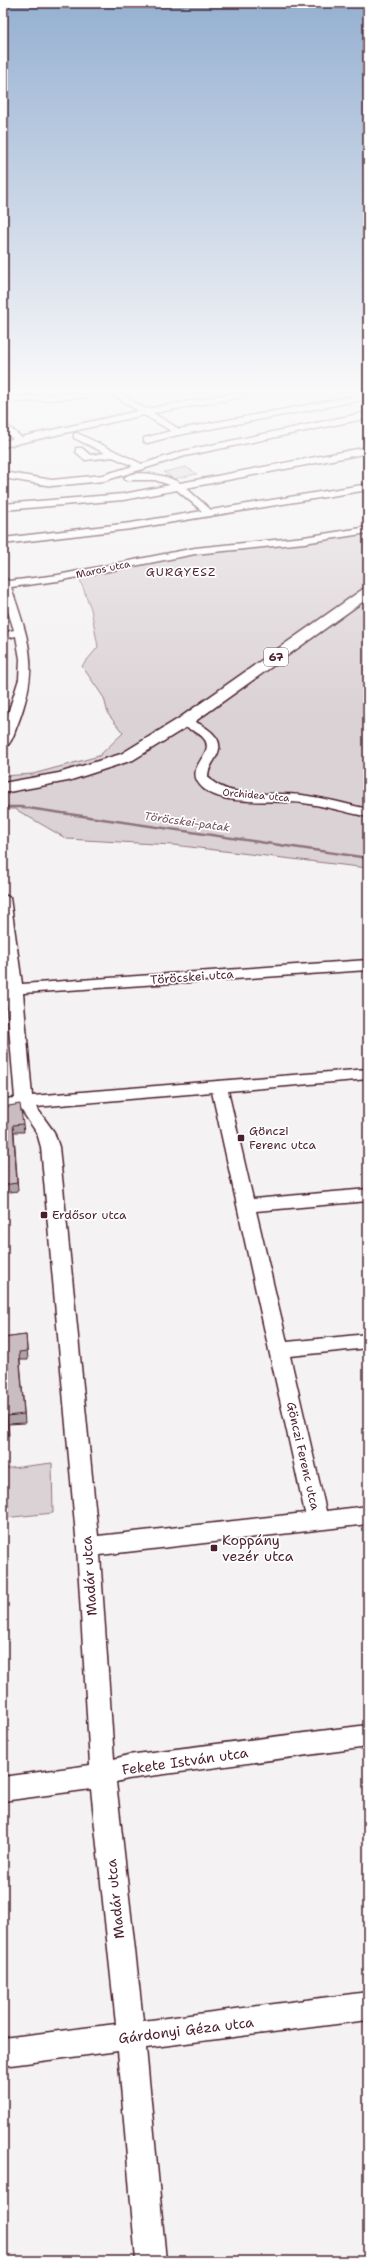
<svg xmlns="http://www.w3.org/2000/svg" width="371" height="2264" font-family="'Shantell Sans',sans-serif">
	<style>
		.green { fill: #dbd2d5; stroke: #927880 }
		.lines { fill: none; stroke-linecap: round; stroke-linejoin: round }
		.stream { stroke: #8d727a; stroke-width: 2.5 }
		.minor-casing { stroke: #4a1f2b; stroke-width: 3 }
		.major-casing { stroke: #4a1f2b; stroke-width: 3 }
		.minor { fill: #fff; fill-rule: evenodd }
		.major { fill: #fff; fill-rule: evenodd }
		.wall { fill: #aea3a6; stroke: #4a1f2b }
		.building { fill: #cabdc1; stroke: #4a1f2b }
		.poi-dot { fill: #4a1f2b; stroke: #fff; stroke-width: 1.5 }
		.labels { text-anchor: middle; dominant-baseline: central; stroke-width: 3.5; stroke-linejoin: round; paint-order: stroke }
		.far-street-label { font-size: 10px; fill: #4a1f2b; stroke: #fff }
		.shield { fill: #fff; stroke: #80626b; stroke-width: 1 }
		.shield-label { font-size: 11px; font-weight: bold; fill: #4a1f2b }
		.far-water-label { font-size: 11px; font-style: italic; fill: #714f59; stroke: #fff }
		.far-quarter-label { font-size: 12px; letter-spacing: 1px; fill: #4a1f2b; stroke: #fff }
		.street-label { font-size: 12px; fill: #4a1f2b; stroke: #fff }
		.poi-label { font-size: 12px; fill: #4a1f2b; stroke: #fff; text-anchor: start }
		.near-poi-label { font-size: 14px; fill: #4a1f2b; stroke: #fff; text-anchor: start }
		.near-street-label { font-size: 14px; fill: #4a1f2b; stroke: #fff }
	</style>
	<rect width="100%" height="100%" fill="#f4f2f2"/>
	<filter id="ink" filterUnits="userSpaceOnUse"><feTurbulence type="fractalNoise" baseFrequency=".025" numOctaves="2"/><feDisplacementMap in="SourceGraphic" scale="8" xChannelSelector="R" yChannelSelector="G"/><feConvolveMatrix kernelMatrix="1 2 1 2 8 2 1 2 1" color-interpolation-filters="sRGB"/></filter>
	<g filter="url(#ink)">
		<g class="green">
			<path d="M186,467L197,474L174,479L164,472Z"/>
			<path d="M368,532V868L173,845L67,839L15,809H3V776L33,774L99,756L123,733L108,714L104,698L82,666L98,647L91,609L79,577L169,557Z"/>
			<path d="M52,1463L53,1513L3,1518V1469Z"/>
		</g>
		<g class="lines">
			<path class="stream" d="M3,807H21L368,858"/>
			<defs>
				<g id="minor">
					<path d="M53,394H92L88,397L3,403V397Z"/>
					<path d="M112,394H122L146,409L230,394H247L243,397L153,413L179,429L366,394H368V399L178,435L147,443L144,442V438L171,431L144,415L3,447V441L13,439L3,430V422L21,437L138,411Z"/>
					<path d="M368,412V418L185,456L104,481L52,486L3,478V472L52,480L103,475L133,466L113,457L85,460L76,452V448H82L90,455L105,453L74,438V434L77,433L142,464L183,451Z"/>
					<path d="M368,447V453L186,488L211,510L368,484V490L131,529L3,544V538L131,523L202,511L177,490L123,500L3,510V504L123,494L170,485L155,480H126L124,478C134,468 169,476 180,483Z"/>
					<path d="M368,527V533L304,543L195,554L58,581L11,587C30,644 40,667 17,726C14,733 11,746 3,748V729L19,679L20,659L16,636L3,639V633L14,630L3,596V577L9,581L58,575L195,548L304,537Z"/>
					<path d="M184,718C196,721 222,733 219,749C217,760 208,765 208,777C229,801 273,791 302,795C324,798 346,804 368,809V817C346,812 325,806 303,803C276,799 226,807 204,789C180,768 215,756 205,740C200,732 188,729 180,725L178,722L180,719Z"/>
					<path d="M3,894L10,898L22,984L368,960V970L23,993L32,1096L368,1069V1079L228,1091L253,1199L368,1189V1201L256,1211L287,1342L368,1334V1348L290,1356L326,1511L368,1506V1524L100,1555L114,1759L128,1755L368,1725V1747L128,1779L116,1782L143,2021L368,1992V2020L146,2048L166,2261H136L118,2051L3,2066V2038L116,2024L91,1789L3,1801V1777L90,1765L77,1547L41,1147L37,1133L20,1108L3,1109V1099L15,1098L3,955ZM212,1092L305,1513L98,1536L59,1147L54,1132L36,1107Z"/>
				</g>
				<path id="major" d="M368,588V598L190,725L133,760L68,781L3,793V783L59,773L121,754L178,719L363,589Z"/>
			</defs>
			<use href="#minor" class="minor-casing"/>
			<use href="#major" class="major-casing"/>
			<use href="#minor" class="minor"/>
			<use href="#major" class="major"/>
		</g>
		<g class="wall">
			<path d="M3,1107L23,1124L24,1132H14L18,1191L3,1193Z"/>
			<path d="M26,1335L28,1360H20L25,1423L8,1424L9,1435L3,1436V1338Z"/>
		</g>
		<g class="building">
			<path d="M20,1104L23,1124L13,1125L17,1183L3,1185V1107Z"/>
			<path d="M26,1335L27,1351L19,1352L24,1414L7,1416L8,1427H3V1338Z"/>
		</g>
	</g>
	<linearGradient id="sky" x2="0" y2="1"><stop stop-color="#95b0d1"/><stop offset="0.55" stop-color="#faf9f9"/><stop offset="1" stop-color="#faf9f9" stop-opacity="0"/></linearGradient>
	<rect width="371" height="711" fill="url(#sky)"/>
	<g class="poi-dot">
		<rect x="237" y="1134" width="8" height="8" rx="2"/>
		<rect x="40" y="1211" width="8" height="8" rx="2"/>
		<rect x="210" y="1544" width="8" height="8" rx="2"/>
	</g>
	<g class="labels">
		<g class="far-street-label">
			<text transform="translate(103 569) rotate(-12)">Maros utca</text>
			<text transform="translate(256 795) rotate(5)">Orchidea utca</text>
		</g>
		<rect class="shield" x="264" y="648" width="24" height="18" rx="3"/>
		<g class="shield-label">
			<text x="276" y="657">67</text>
		</g>
		<g class="far-water-label">
			<text transform="translate(187 822) rotate(8)">Töröcskei-patak</text>
		</g>
		<g class="far-quarter-label">
			<text x="181" y="572">GURGYESZ</text>
		</g>
		<g class="street-label">
			<text transform="translate(192 977) rotate(-4)">Töröcskei utca</text>
			<text transform="translate(303 1456) rotate(77)">Gönczi Ferenc utca</text>
		</g>
		<g class="poi-label">
			<text x="249" y="1131">Gönczi<tspan x="249" dy="14">Ferenc utca</tspan></text>
			<text x="52" y="1215">Erdősor utca</text>
		</g>
		<g class="near-poi-label">
			<text x="222" y="1540">Koppány<tspan x="222" dy="16">vezér utca</tspan></text>
		</g>
		<g class="near-street-label">
			<text transform="translate(89 1576) rotate(-94)">Madár utca</text>
			<text transform="translate(185 1761) rotate(-8)">Fekete István utca</text>
			<text transform="translate(115 1899) rotate(-96)">Madár utca</text>
			<text transform="translate(186 2030) rotate(-7)">Gárdonyi Géza utca</text>
		</g>
	</g>
	<rect width="371" height="2264" fill="none" stroke="#fff" stroke-width="16"/>
	<rect x="8" y="8" width="355" height="2248" fill="none" stroke="#4a1f2b" stroke-width="1.5" filter="url(#ink)"/>
</svg>
